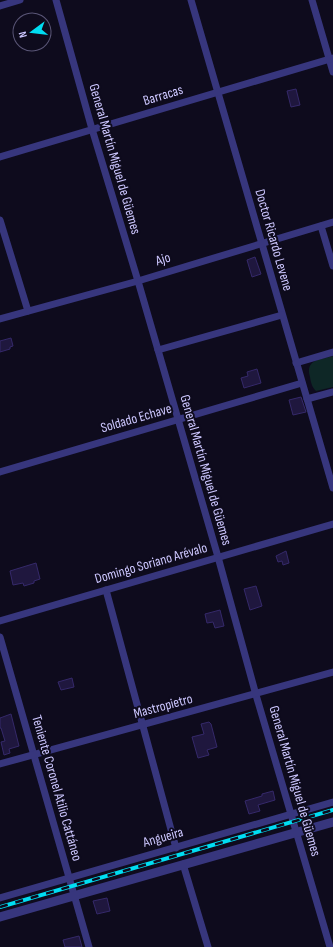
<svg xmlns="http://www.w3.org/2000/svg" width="333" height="947" font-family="'Sofia Sans Condensed',sans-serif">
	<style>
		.green { fill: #0e2726 }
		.building { fill: #1f173e; stroke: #35296a }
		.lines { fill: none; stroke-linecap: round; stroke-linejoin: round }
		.minor { stroke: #37367d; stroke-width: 7 }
		.tertiary { stroke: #37367d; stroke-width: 9 }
		.rail-casing { stroke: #00ddf2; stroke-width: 4 }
		.rail { stroke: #0e0b1d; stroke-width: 2.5; stroke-dasharray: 8; stroke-linecap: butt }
		.labels { text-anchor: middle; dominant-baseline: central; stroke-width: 4; stroke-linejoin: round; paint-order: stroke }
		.street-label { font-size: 14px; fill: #cdc7ff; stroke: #0e0b1d }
	</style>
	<rect width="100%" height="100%" fill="#0e0b1d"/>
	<path class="green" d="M333,356V387L316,391C312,387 311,383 310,377C305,359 320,360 333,356Z"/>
	<g class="building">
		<path d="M296,89L300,105L291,107L287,91Z"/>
		<path d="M255,257L261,274L252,277L247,260Z"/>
		<path d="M11,338L13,346L10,347V349L0,352V341Z"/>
		<path d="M257,369L261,383L244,388L241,378L248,376L247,372Z"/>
		<path d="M301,397L306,412L293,415L289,400Z"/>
		<path d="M286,551L289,563L283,565L282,561L278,562L276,556Z"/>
		<path d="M36,563L40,579L34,581V583L24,586L23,583L13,585L10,571Z"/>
		<path d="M256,586L262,606L250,610L244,589Z"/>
		<path d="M220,610L224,626L215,628L213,622L207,623L205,614Z"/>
		<path d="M72,678L74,687L61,690L58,682Z"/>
		<path d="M11,714L19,746L9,749L10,753L4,755L1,742L5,741L1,728H0V718Z"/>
		<path d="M209,722L211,724L217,747L207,750L209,755L198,758L192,737L204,734L201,724Z"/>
		<path d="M273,791L275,800L258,805L260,811L249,814L245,801L262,796V794Z"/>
		<path d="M107,898L110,911L97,914L93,901Z"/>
		<path d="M79,936L82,947H65L63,940Z"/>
	</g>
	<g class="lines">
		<g class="minor">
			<path d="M56,0L92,129L138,281L218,557L256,695L330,947"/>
			<path d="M191,0L333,488"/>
			<path d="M312,0L333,72"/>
			<path d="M0,6L20,0"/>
			<path d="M0,157L333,58"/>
			<path d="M0,220L28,311"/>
			<path d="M321,226L333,266"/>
			<path d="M0,319L138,281L333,222"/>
			<path d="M158,350L282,315"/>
			<path d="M296,363L333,352"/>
			<path d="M307,399L333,392"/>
			<path d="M0,472L302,383"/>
			<path d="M106,590L176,848"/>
			<path d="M0,621L333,524"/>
			<path d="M0,637L89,947"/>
			<path d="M0,764L333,672"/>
			<path d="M183,864L208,947"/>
			<path d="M0,898L333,802"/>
		</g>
		<path class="tertiary" d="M0,917L333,822"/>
		<defs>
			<path id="rail" d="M0,907L333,810"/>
		</defs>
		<use href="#rail" class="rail-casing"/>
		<use href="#rail" class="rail"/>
	</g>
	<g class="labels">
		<g class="street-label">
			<text transform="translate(163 95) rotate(-17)">Barracas</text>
			<text transform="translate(115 159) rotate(74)">General Martín Miguel de Güemes</text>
			<text transform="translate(274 240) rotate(74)">Doctor Ricardo Levene</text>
			<text transform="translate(163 259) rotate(-17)">Ajo</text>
			<text transform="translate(136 418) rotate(-16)">Soldado Echave</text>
			<text transform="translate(206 470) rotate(74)">General Martín Miguel de Güemes</text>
			<text transform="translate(151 563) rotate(-16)">Domingo Soriano Arévalo</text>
			<text transform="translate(163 706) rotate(-15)">Mastropietro</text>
			<text transform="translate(295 781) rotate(74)">General Martín Miguel de Güemes</text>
			<text transform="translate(57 788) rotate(74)">Teniente Coronel Atilio Cattáneo</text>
			<text transform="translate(163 837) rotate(-16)">Angueira</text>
		</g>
	</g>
	<g transform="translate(32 32) rotate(255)"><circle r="19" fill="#0e0b1d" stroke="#5a5677"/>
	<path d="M0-3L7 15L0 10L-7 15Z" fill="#00ddf2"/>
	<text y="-6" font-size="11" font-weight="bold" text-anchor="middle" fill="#cdc7ff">N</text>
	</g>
</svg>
